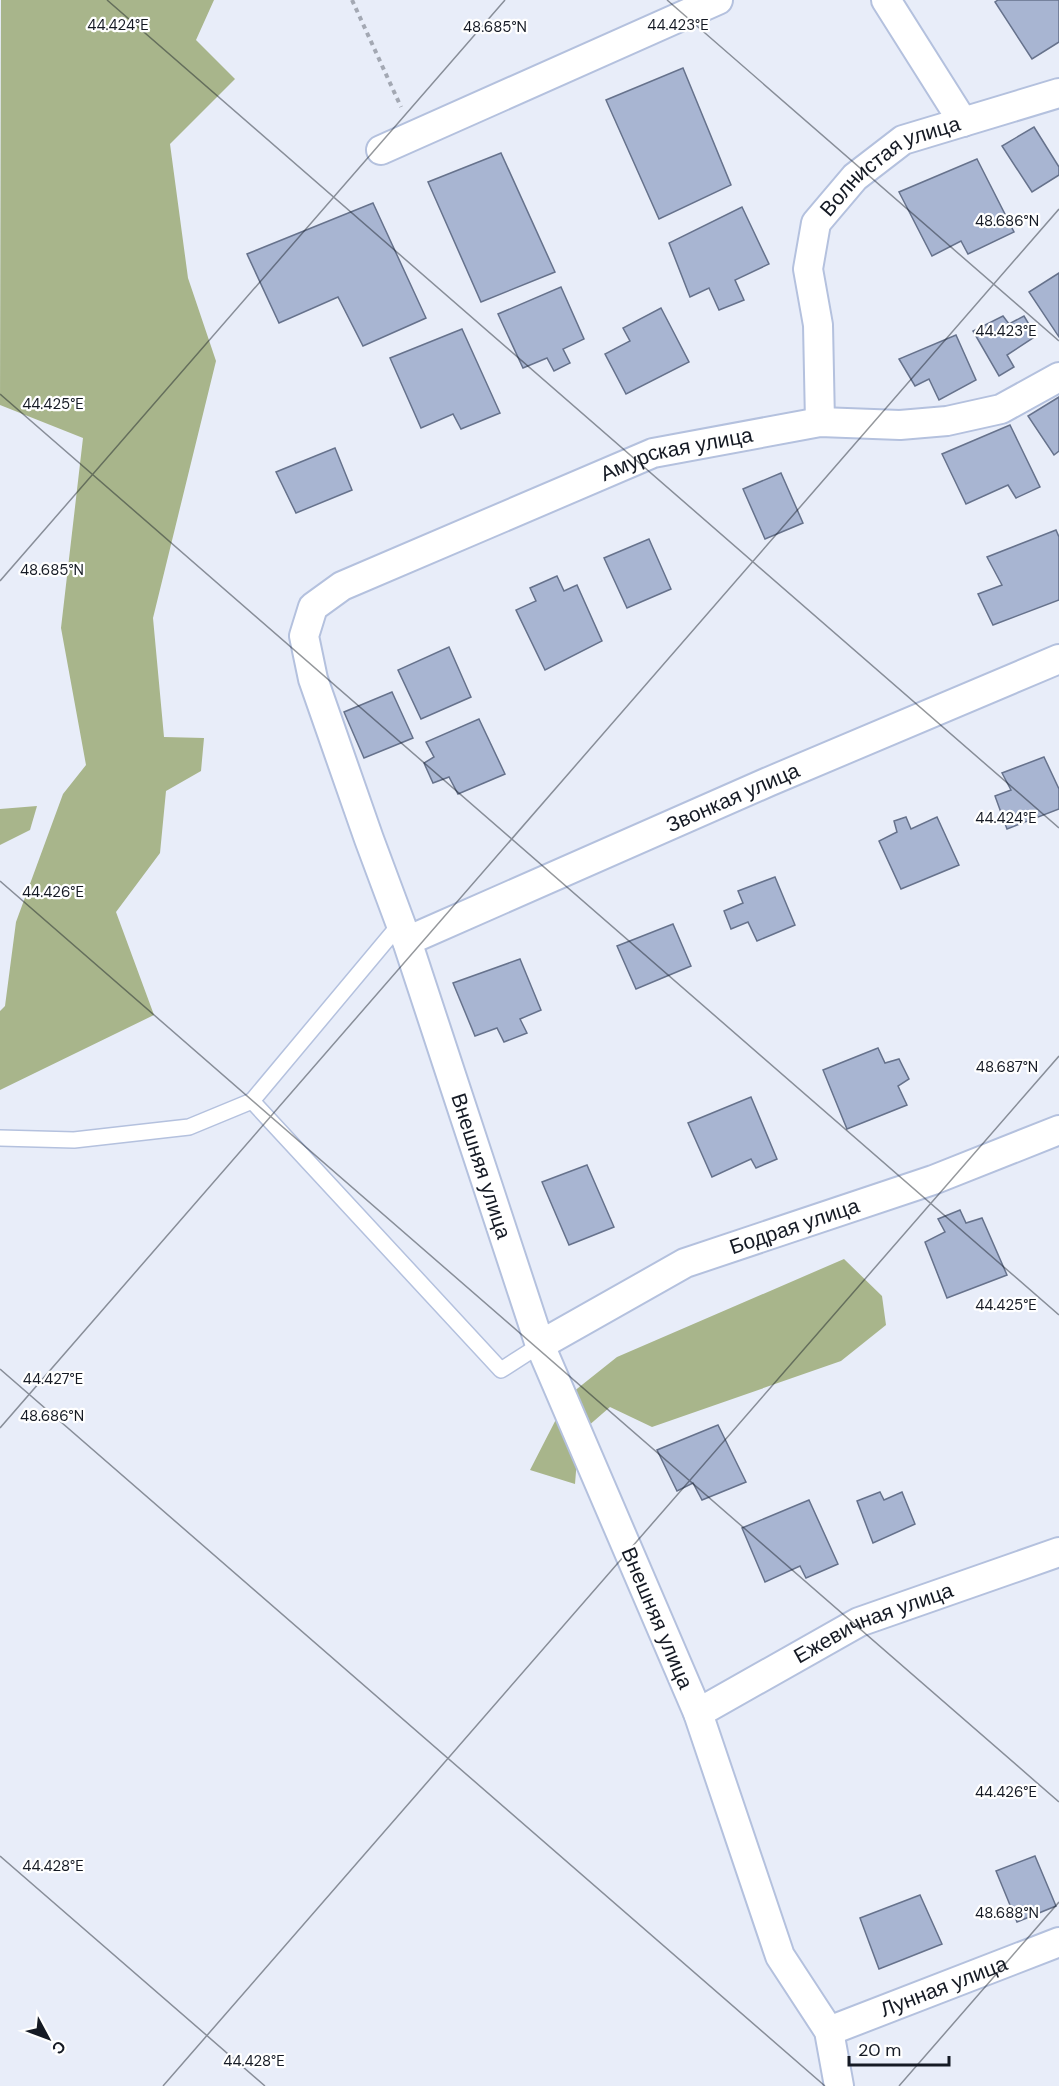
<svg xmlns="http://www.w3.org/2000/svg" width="1059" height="2086" font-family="'DM Sans',sans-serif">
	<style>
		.forest { fill: #a8b58b }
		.building { fill: #a8b5d2; stroke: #66728c; stroke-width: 1.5 }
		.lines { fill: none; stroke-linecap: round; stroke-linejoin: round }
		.service-casing { stroke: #b4c1de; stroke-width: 18 }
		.minor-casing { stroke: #b4c1de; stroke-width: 32 }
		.path { stroke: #a3a8b3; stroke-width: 4; stroke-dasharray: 4.5 4.5; stroke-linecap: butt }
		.service { stroke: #fff; stroke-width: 15 }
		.minor { stroke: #fff; stroke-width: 28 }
		.ticks { fill: none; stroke: #151a24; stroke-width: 1.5; stroke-opacity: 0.45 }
		.labels { text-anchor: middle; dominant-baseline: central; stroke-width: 4.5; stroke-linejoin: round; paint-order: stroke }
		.street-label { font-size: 21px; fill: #151a24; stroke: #fff }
		.ticks-label { font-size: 15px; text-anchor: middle; fill: #151a24; stroke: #fff; stroke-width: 4.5; stroke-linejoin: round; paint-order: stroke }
	</style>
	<rect width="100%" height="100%" fill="#e8edf9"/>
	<g class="forest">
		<path d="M1,0H214L196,40L235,79L170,144L188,278L216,361L153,618L164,737L204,738L201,771L166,791L160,853L116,912L154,1015L0,1090V1011L5,1006L16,922L63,794L86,765L61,628L83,438L0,405Z"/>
		<path d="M37,806L30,830L0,845V809Z"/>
		<path d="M844,1259L882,1296L886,1325L841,1361L652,1427L610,1407L579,1434L575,1484L530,1470L568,1396L617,1357Z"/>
	</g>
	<g class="building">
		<path d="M998,0H1059V42L1032,59L995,2Z"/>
		<path d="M683,68L731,185L659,219L606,100Z"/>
		<path d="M1034,127L1059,167V175L1032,192L1002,146Z"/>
		<path d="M501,153L555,272L481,302L428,182Z"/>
		<path d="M977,159L1014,232L968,254L961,241L932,256L899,192Z"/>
		<path d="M373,203L426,318L363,346L338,297L279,323L247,254Z"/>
		<path d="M742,207L769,264L735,280L744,300L719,310L709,288L690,297L669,243Z"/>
		<path d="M1059,273V337L1029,292Z"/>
		<path d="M561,287L584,339L563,349L570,363L554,371L547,358L523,368L498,314Z"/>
		<path d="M661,308L689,362L626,394L605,354L630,341L623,328Z"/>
		<path d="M1003,316L1009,324L1024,316L1036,336L1007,355L1014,367L999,376L973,331Z"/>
		<path d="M462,329L500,413L461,429L453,414L421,428L390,358Z"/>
		<path d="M956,335L976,380L939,400L929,379L915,386L899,359Z"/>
		<path d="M1059,397V451L1054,455L1028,416Z"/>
		<path d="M1010,425L1040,487L1016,498L1008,485L966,504L942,454Z"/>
		<path d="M335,448L352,490L296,513L276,472Z"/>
		<path d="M781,473L803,523L765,539L743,489Z"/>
		<path d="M1056,530L1059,537V600L993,625L978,594L1002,585L987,557Z"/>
		<path d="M649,539L671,589L627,608L604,558Z"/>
		<path d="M557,576L564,591L577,585L602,641L545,670L516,610L536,601L530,588Z"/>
		<path d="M449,647L471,697L421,719L398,670Z"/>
		<path d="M392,692L413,738L364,758L344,712Z"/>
		<path d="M479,719L505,774L458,794L449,777L433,783L424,763L434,757L426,742Z"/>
		<path d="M1044,757L1059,789V809L1007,829L995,796L1011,790L1002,773Z"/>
		<path d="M906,817L911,829L937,817L959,865L901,889L879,841L897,832L894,821Z"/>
		<path d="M775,877L795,925L757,941L748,922L731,929L724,911L743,903L738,891Z"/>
		<path d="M673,924L691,966L636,989L617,946Z"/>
		<path d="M520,959L541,1010L520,1019L527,1033L504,1042L497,1028L475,1036L453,983Z"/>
		<path d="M878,1048L885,1063L899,1059L909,1079L898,1086L907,1105L847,1129L823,1070Z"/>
		<path d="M751,1097L777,1159L756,1168L751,1159L712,1177L688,1123Z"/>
		<path d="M587,1165L614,1227L569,1245L542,1182Z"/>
		<path d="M960,1210L966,1223L982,1218L1007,1275L947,1298L925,1242L945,1232L938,1219Z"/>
		<path d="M718,1425L746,1482L702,1500L693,1483L677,1491L657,1450Z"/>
		<path d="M880,1492L884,1500L902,1492L915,1524L873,1543L857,1501Z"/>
		<path d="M809,1500L838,1564L806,1578L800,1566L765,1582L742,1528Z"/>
		<path d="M1035,1856L1056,1906L1017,1922L996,1871Z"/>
		<path d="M920,1895L942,1944L879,1969L860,1918Z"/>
	</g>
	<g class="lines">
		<defs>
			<g id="service">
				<path d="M252,1101L400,924"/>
				<path d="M0,1138L74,1140L189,1127L252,1101L501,1370L540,1345"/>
			</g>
			<g id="minor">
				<path d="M886,0L963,122"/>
				<path d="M381,150L718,0"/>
				<path id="s1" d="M820,422L818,325L808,269L816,223L855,177L903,140L1059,93"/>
				<path id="s2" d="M407,941L768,782L1059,659"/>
				<path id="s3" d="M540,1345L685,1263L933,1180L1059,1130"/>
				<path id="s4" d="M698,1713L859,1622L1059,1552"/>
				<path id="s5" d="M829,2031L1059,1942"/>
				<path id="s6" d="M839,2086L829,2031L780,1956L698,1713L540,1345L407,941L369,839L313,679L304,636L313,607L342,586L653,453L820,422L900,425L947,421L1001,409L1059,377"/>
			</g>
		</defs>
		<use href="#service" class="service-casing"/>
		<use href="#minor" class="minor-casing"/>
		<path class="path" d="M352,0L401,107"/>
		<use href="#service" class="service"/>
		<use href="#minor" class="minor"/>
	</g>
	<path class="ticks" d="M107,0L1059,828M667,0L1059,341M0,394L1059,1315M0,581L505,0M0,881L1059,1802M0,1369L825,2086M0,1428L1059,209M0,1856L265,2086M163,2086L1059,1056M899,2086L1059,1902"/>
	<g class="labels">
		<g class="street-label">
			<text stroke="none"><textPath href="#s1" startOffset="297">Волнистая улица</textPath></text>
			<text stroke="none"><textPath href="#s6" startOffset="1977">Амурская улица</textPath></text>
			<text stroke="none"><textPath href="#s2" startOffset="356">Звонкая улица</textPath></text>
			<text transform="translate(481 1166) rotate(72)">Внешняя улица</text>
			<text stroke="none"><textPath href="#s3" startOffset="282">Бодрая улица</textPath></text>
			<text transform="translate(657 1618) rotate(67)">Внешняя улица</text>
			<text stroke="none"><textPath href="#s4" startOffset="198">Ежевичная улица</textPath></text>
			<text stroke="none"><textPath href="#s5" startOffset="123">Лунная улица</textPath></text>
		</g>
	</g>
	<g class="ticks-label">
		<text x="118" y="30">44.424°E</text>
		<text x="678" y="30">44.423°E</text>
		<text x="495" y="32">48.685°N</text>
		<text x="1007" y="226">48.686°N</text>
		<text x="1006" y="336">44.423°E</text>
		<text x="53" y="409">44.425°E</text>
		<text x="52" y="575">48.685°N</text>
		<text x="1006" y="823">44.424°E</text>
		<text x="53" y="897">44.426°E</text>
		<text x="1007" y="1072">48.687°N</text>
		<text x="1006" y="1310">44.425°E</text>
		<text x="53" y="1384">44.427°E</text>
		<text x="52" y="1421">48.686°N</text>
		<text x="1006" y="1797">44.426°E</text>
		<text x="53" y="1871">44.428°E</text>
		<text x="1007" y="1918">48.688°N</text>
		<text x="254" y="2066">44.428°E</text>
	</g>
	<g transform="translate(48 2038) rotate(131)" stroke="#ffffff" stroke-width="4.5" paint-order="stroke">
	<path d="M0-4.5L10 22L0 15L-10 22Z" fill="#151a24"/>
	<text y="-9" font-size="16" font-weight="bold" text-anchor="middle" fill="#151a24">С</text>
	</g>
	<path d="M849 2056v9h100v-9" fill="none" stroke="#151a24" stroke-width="3"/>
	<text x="858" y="2056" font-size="18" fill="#151a24" stroke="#ffffff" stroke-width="4.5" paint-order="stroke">20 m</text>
</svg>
